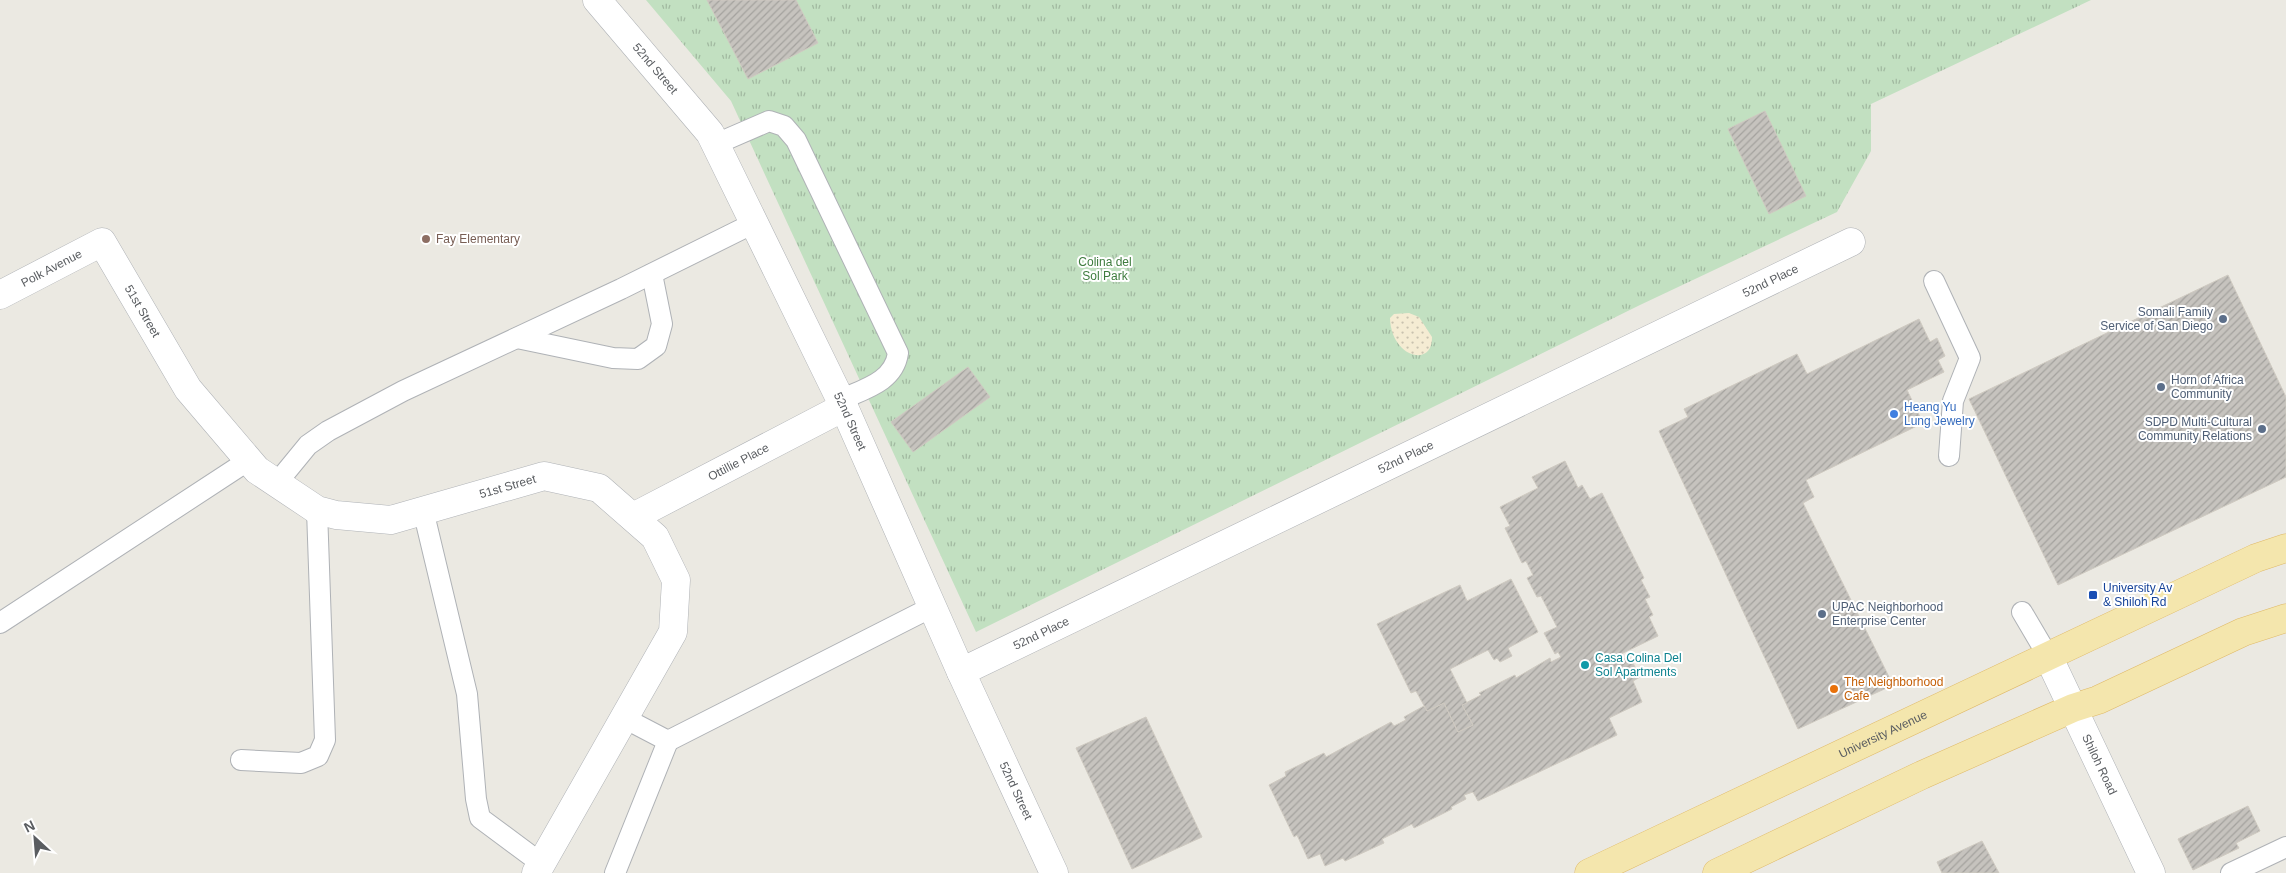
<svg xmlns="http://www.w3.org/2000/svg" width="2286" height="873" font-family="Helvetica,sans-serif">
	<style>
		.grass { fill: url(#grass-tufts) }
		.sand { fill: url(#sand-dots) }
		.building { fill: url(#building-hatch); stroke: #cfcac1 }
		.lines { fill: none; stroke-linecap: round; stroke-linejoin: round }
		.lane-casing { stroke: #afb2b6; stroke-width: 22 }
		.street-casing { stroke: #afb2b6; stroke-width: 29 }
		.secondary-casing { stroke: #aeb1b5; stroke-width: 29 }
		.primary-casing { stroke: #dfb967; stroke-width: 29 }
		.lane { stroke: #fff; stroke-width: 20 }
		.street { stroke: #fff; stroke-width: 28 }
		.secondary { stroke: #fff; stroke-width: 28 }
		.primary { stroke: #f4e6ad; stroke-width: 28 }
		.education-dot { fill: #8d6e63; stroke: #fff; stroke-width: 2 }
		.service-dot { fill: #5c6f8a; stroke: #fff; stroke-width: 2 }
		.shop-dot { fill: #3f7fe0; stroke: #fff; stroke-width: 2 }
		.transit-dot { fill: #1a4fb4; stroke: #fff; stroke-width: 2 }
		.culture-dot { fill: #0f9aa8; stroke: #fff; stroke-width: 2 }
		.food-dot { fill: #e8710a; stroke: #fff; stroke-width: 2 }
		.labels { text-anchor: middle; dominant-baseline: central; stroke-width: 4; stroke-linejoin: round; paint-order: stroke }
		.street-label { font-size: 12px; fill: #5a5d61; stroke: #fff }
		.education-label { font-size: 12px; fill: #785e54; stroke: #fff; text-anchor: start }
		.park-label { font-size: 12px; fill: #3e7c3e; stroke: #fff }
		.service-label { font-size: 12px; fill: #4e5e75; stroke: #fff; text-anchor: end }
		.shop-label { font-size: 12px; fill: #366cbe; stroke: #fff; text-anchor: start }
		.transit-label { font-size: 12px; fill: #164399; stroke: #fff; text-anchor: start }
		.culture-label { font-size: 12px; fill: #0d838f; stroke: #fff; text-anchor: start }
		.food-label { font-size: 12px; fill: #c56008; stroke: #fff; text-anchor: start }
	</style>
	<defs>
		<pattern id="grass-tufts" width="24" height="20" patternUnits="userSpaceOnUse" patternTransform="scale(1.25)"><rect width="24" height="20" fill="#c2e0c1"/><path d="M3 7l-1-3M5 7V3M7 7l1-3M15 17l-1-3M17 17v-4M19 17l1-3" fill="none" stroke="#a1b9a0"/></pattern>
		<pattern id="sand-dots" width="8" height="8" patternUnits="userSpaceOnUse" patternTransform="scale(1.25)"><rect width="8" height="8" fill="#f5ecd3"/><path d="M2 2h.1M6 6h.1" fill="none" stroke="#c9c2af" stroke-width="1.8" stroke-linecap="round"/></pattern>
		<pattern id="building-hatch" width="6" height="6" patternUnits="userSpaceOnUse" patternTransform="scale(1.25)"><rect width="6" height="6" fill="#c6c3be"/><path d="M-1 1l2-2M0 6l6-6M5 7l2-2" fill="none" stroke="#a4a29e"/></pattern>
	</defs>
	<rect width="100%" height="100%" fill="#ebe9e2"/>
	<path class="grass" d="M646,0H2091L1871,104V151L1837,212L1640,305L976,632L731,101Z"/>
	<path class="sand" d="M1409,313L1419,317L1432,337C1433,368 1391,358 1390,318L1394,314Z"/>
	<g class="building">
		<path d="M707,0H796L818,43L748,79Z"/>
		<path d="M1765,111L1806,196L1769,214L1728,129Z"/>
		<path d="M2228,275L2286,397V477L2058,585L1969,399Z"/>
		<path d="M1919,319L1930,342L1937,338L1945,356L1938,360L1944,372L1907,390L1923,423L1806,480L1814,497L1803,503L1893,685L1798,729L1659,431L1688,417L1684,409L1797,354L1807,374Z"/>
		<path d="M968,367L990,397L913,452L891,422Z"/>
		<path d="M1565,461L1578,488L1582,485L1590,499L1602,493L1644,578L1641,580L1650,597L1645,599L1653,615L1649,617L1658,636L1621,654L1624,659H1631L1640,677L1633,681L1642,702L1609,718L1617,735L1478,801L1473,792L1464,795L1466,799L1451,807L1452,809L1414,828L1412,824L1382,839L1384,843L1345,861L1343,858L1325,866L1320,854L1308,859L1297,835L1294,837L1269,785L1286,776L1285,772L1324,753L1326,757L1391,722L1394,726L1406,720L1404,717L1424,706L1427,711L1444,703L1458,732L1473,725L1462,705L1481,695L1479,693L1515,675L1516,678L1550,658L1551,662L1561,657L1558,652L1555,654L1544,633L1557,627L1541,596L1537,597L1527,578L1533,575L1526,561L1522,563L1505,528L1510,526L1500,507L1538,488L1532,477Z"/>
		<path d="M1511,579L1538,632L1508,648L1512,656L1500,662L1497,658L1494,660L1488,650L1450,669L1467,703L1462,705L1473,725L1458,732L1444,703L1427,711L1416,691L1411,693L1377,624L1460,585L1467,601Z"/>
		<path d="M1146,717L1202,837L1132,869L1076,748Z"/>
		<path d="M2248,806L2260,831L2236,843L2239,848L2193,870L2178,839Z"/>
		<path d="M1982,841L1999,873H1942L1937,862Z"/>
	</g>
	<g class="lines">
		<defs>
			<g id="lane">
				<path d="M716,144L769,121L784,126L796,140L898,353C894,382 864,389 840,400"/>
				<path d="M1934,281L1970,358L1953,401L1949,456"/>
				<path d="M517,338L613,358L638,359L656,346L662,324L652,274"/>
				<path d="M276,484L308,445L328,431L403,391L621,289L754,223"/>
				<path d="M423,510L467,694L476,799L480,818L542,864"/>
				<path d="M2022,612L2048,656"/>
				<path d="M0,623L249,460"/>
				<path d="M624,718L668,741L932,607"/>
				<path d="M241,760L301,763L318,756L325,740L317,510"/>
				<path d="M615,873L668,741"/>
				<path d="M2231,873L2286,847"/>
			</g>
			<g id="street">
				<path id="s1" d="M0,295L102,242L188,389L257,470L317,510L336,515L391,520L544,476L599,488L655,537L676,580L673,632L536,873"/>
				<path id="s2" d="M633,517L844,407"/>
				<path id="s3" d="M2048,656L2151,873"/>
				<path id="s4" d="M961,672L1851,242"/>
			</g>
			<g id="secondary">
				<path id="s5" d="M597,0L710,133L844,407L961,672L1054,873"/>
			</g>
			<g id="primary">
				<path id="s6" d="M1589,873L2256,558L2286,548"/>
				<path d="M1717,873L1922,775L2073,708L2098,700L2243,632L2286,618"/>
			</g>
		</defs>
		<use href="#lane" class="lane-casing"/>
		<use href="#street" class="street-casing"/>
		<use href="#secondary" class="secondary-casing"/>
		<use href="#primary" class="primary-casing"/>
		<use href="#lane" class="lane"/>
		<use href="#street" class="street"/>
		<use href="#secondary" class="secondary"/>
		<use href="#primary" class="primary"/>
	</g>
	<circle class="education-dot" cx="426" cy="239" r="5"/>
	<g class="service-dot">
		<circle cx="2223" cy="319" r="5"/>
		<circle cx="2161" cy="387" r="5"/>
		<circle cx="2262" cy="429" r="5"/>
		<circle cx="1822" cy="614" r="5"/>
	</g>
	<circle class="shop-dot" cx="1894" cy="414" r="5"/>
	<rect class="transit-dot" x="2088" y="590" width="10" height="10" rx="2.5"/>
	<circle class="culture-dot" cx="1585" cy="665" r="5"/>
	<circle class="food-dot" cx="1834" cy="689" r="5"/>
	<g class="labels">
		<g class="street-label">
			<text stroke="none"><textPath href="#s5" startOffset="90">52nd Street</textPath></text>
			<text stroke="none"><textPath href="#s1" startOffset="58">Polk Avenue</textPath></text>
			<text stroke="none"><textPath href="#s4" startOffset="899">52nd Place</textPath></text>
			<text stroke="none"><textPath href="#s1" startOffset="195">51st Street</textPath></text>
			<text stroke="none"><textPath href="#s5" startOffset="495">52nd Street</textPath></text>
			<text stroke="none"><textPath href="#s4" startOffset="494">52nd Place</textPath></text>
			<text stroke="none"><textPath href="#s2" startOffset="119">Ottillie Place</textPath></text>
			<text stroke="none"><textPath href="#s1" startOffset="660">51st Street</textPath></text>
			<text stroke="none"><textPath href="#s4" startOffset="89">52nd Place</textPath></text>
			<text stroke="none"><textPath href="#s6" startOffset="325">University Avenue</textPath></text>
			<text stroke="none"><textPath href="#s3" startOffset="120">Shiloh Road</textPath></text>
			<text stroke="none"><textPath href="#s5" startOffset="900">52nd Street</textPath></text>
		</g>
		<g class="education-label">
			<text x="436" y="239">Fay Elementary</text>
		</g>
		<g class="park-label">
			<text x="1105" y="262">Colina del<tspan x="1105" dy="14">Sol Park</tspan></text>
		</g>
		<g class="service-label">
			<text x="2213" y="312">Somali Family<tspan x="2213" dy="14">Service of San Diego</tspan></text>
			<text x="2171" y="380" text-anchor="start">Horn of Africa<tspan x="2171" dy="14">Community</tspan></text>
			<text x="2252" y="422">SDPD Multi-Cultural<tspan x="2252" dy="14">Community Relations</tspan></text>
			<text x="1832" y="607" text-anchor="start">UPAC Neighborhood<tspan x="1832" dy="14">Enterprise Center</tspan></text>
		</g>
		<g class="shop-label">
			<text x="1904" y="407">Heang Yu<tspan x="1904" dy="14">Lung Jewelry</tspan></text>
		</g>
		<g class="transit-label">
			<text x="2103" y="588">University Av<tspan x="2103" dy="14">&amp; Shiloh Rd</tspan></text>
		</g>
		<g class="culture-label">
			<text x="1595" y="658">Casa Colina Del<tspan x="1595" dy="14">Sol Apartments</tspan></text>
		</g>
		<g class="food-label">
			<text x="1844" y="682">The Neighborhood<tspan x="1844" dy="14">Cafe</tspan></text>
		</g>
	</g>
	<g transform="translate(35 838) rotate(334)" stroke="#ffffff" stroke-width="4" paint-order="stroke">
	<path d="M0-4L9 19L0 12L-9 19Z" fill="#5a5d61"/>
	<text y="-8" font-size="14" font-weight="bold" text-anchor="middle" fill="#5a5d61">N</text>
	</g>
</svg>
